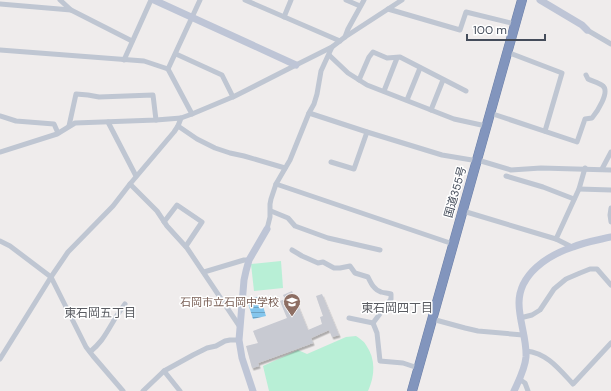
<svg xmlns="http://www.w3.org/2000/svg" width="611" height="391" font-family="'DM Sans','Noto Sans JP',sans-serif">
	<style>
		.green { fill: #b8efd6 }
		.water { fill: url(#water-rules) }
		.building { fill: #c8cad2; filter: url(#shadow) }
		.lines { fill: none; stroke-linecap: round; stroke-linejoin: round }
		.highway-casing { stroke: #6d80a8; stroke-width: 10 }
		.street { stroke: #bfc6d2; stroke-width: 5 }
		.secondary { stroke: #bec5d6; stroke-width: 7 }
		.highway { stroke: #8295bd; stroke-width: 9 }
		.labels { text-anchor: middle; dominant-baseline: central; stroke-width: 3; stroke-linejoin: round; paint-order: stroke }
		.street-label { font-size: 11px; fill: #444c5a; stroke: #fff }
		.education-label { font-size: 11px; fill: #785e54; stroke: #fff; text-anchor: end }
		.neighbourhood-label { font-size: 12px; fill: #595b61; stroke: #fff }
	</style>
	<defs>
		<pattern id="water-rules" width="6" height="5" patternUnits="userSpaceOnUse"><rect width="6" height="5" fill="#84c6ed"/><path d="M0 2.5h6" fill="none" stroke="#6ea3c3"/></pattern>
		<filter id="shadow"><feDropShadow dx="1.5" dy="2.5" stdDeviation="0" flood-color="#0004"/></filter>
	</defs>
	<rect width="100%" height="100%" fill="#efecec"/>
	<g class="green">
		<path d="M281,261L283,288L254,291L251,264Z"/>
		<path d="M356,336C360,339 364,341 366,345C376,359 375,376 368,391H269L263,366L298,350L307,354L346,337Z"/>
	</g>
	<path class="water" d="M260,296L266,316L253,319L247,300Z"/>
	<path class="building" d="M292,291L308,330L322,324L320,317L323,316L316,296L322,294L339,335L332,337L329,330L311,338L313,343L258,363L259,366L252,368L246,346L258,343L253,331L287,318L280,301L285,299L283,295Z"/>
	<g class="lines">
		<defs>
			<path id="highway" d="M412,391L522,0"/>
		</defs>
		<use href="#highway" class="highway-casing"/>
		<g class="street">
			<path d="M60,0L71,10L132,41"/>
			<path d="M245,0L340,41"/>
			<path d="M346,0L360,6"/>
			<path d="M0,4L71,10"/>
			<path d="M388,9L460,30L466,12L515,24"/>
			<path d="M284,17L291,0"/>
			<path d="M587,30L611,44"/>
			<path d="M345,37L348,29L364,0"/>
			<path d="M0,50L144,61L168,69L192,114"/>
			<path d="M507,52L562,73L545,131"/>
			<path d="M176,54L222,75L233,97"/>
			<path d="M329,55L348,73L367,85L454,119L486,126"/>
			<path d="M124,60L151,0"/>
			<path d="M168,69L200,0"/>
			<path d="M359,80L369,57L373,52L387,58L400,57L466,91"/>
			<path d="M384,91L397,58"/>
			<path d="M407,100L420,68"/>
			<path d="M431,110L443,80"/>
			<path d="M309,113L367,132L442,155L472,160L481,161L511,170L541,168L611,170"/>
			<path d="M490,113L577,142L585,119L592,118C597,112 610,92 603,86C600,83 592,81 588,79L586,75"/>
			<path d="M0,116L16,121L54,124L58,133"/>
			<path d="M108,122L136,176"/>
			<path d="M69,126L76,94L88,95L99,97L153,95L156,120"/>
			<path d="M178,126L197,139L215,148L230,153L244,156L285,168"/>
			<path d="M0,152L57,134L75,123L156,120L181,118L192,114L235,96L296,65L332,47L345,37L402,0"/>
			<path d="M331,162L354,169L367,132"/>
			<path d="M602,169L611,152"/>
			<path d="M506,176L543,187L574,199"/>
			<path d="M130,184L157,211L167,226L187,248L240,327"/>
			<path d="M276,184L453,244"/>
			<path d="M579,189L611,190"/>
			<path d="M611,208L610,215L611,222"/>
			<path d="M271,211L288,218L295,226L328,238L380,250"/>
			<path d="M463,211L556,239L572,247"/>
			<path d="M164,222L177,205L202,222L186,246"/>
			<path d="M267,229L270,217V204L271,199L276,184L290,160L309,113L314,104L317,94L321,71L332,47"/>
			<path d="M556,239L579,189L585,168"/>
			<path d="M0,241L10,246L51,277L86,347L93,356L123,391"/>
			<path d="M292,250L302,256L318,263L323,262L334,268H340L350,266L355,273L368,277C371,283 374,290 381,292C384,293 387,293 391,294V299L373,323"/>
			<path d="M204,272L244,260H249"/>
			<path d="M349,318L373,323"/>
			<path d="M520,318L532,315L540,310L554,289L566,279L580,273L590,269H597L611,285"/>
			<path d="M432,319L465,328L478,331L523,335"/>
			<path d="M373,323L377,333L380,361L403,363L418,368"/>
			<path d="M526,351C547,353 559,369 573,384L611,343"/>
			<path d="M90,352C102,342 105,335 113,322C116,316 121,310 125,304"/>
			<path d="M0,359L51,277L68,252L113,206L130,184L174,132L178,126L181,118"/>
			<path d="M164,371L180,391"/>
			<path d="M519,379L525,383L528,391"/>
			<path d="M143,391L164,371L193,355L207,348L216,346L225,341L230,340H239"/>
		</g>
		<g class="secondary">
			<path d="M154,0L296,65"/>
			<path d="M540,0L582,25L587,30"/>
			<path d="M253,391L242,358L239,340L244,280L246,271L249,260L267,229"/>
			<path d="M514,391C519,380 525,369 526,357C527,339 519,321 519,303C519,274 548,255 573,247C585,242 598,240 611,237"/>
		</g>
		<use href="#highway" class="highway"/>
	</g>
	<defs>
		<symbol id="school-pin" viewBox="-11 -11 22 30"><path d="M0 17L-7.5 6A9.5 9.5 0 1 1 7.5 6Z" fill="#8d6e63" stroke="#fff"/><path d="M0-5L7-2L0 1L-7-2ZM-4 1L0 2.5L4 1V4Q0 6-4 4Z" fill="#fff"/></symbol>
	</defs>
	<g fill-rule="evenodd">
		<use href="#school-pin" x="282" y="292" width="20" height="27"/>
	</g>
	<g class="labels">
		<g class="street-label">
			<text transform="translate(455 192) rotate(-74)">国道355号</text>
		</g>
		<g class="education-label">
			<text x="279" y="302">石岡市立石岡中学校</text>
		</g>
		<g class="neighbourhood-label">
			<text x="397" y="308">東石岡四丁目</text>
			<text x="100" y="313">東石岡五丁目</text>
		</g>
	</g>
	<path d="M467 34v6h78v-6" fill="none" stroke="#444c5a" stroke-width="2"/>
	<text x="473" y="34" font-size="12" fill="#444c5a" stroke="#ffffff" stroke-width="3" paint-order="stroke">100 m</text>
</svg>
